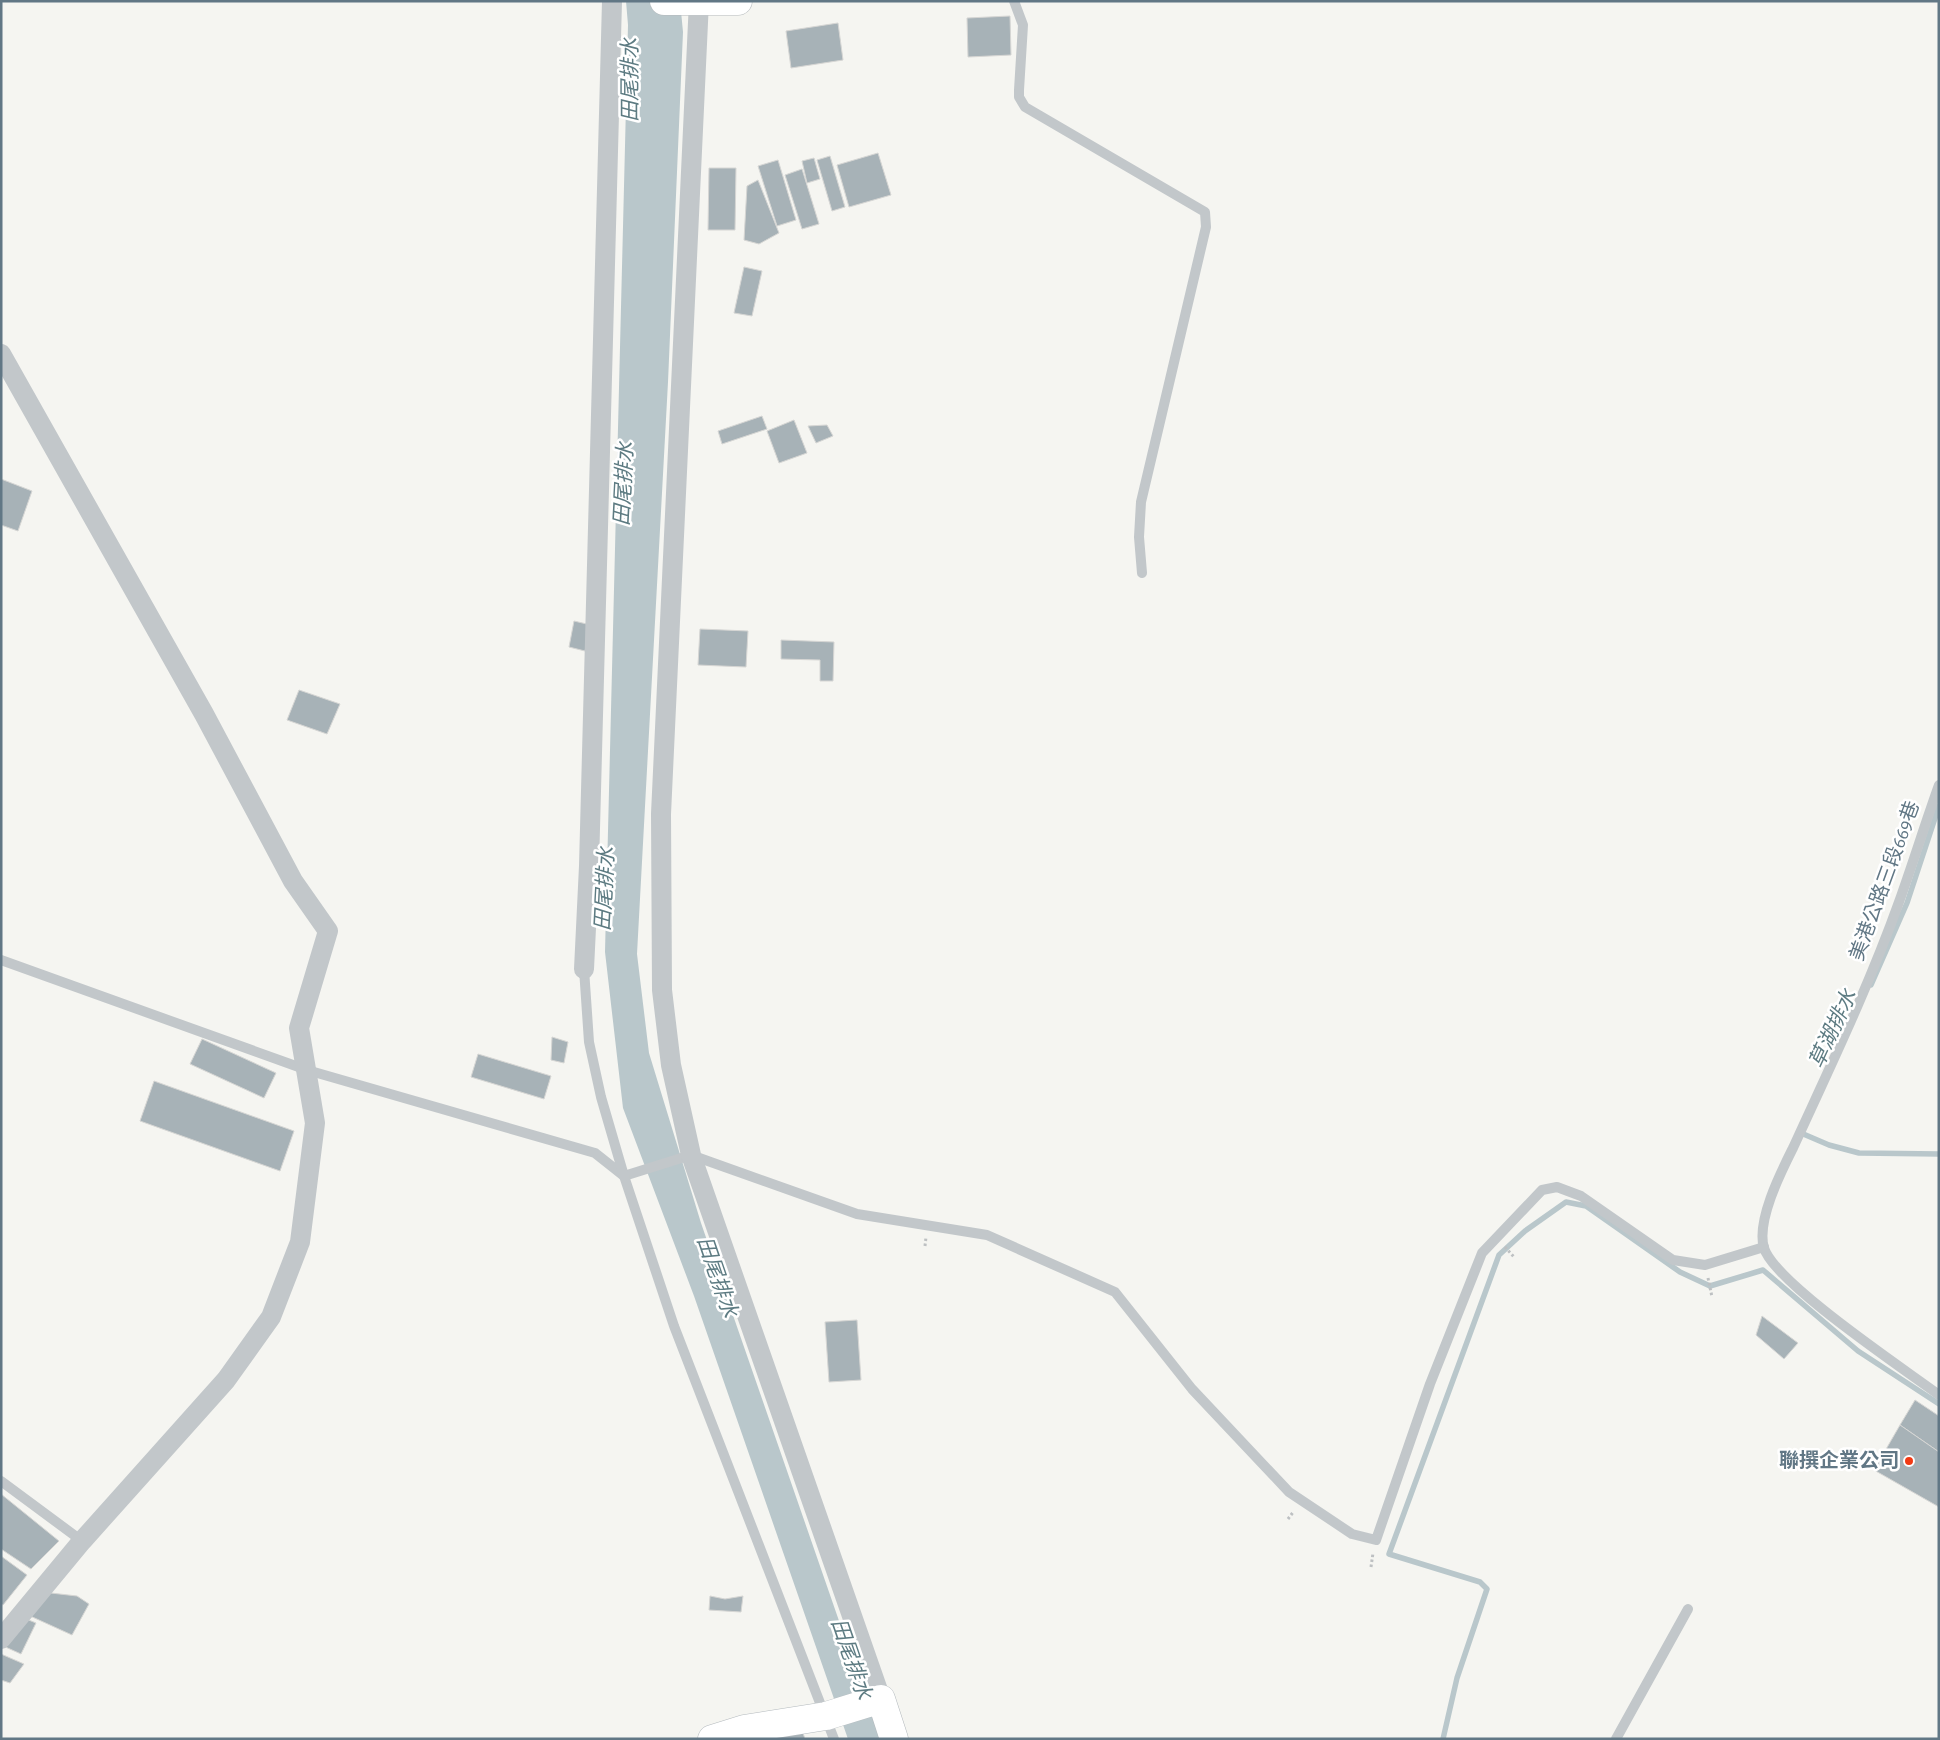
<svg xmlns="http://www.w3.org/2000/svg" width="1940" height="1740" font-family="'Alegreya Sans','Noto Sans TC',sans-serif">
	<style>
		.water { fill: #b9c7cb }
		.lines { fill: none; stroke-linecap: round; stroke-linejoin: round }
		.stream { stroke: #b9c7cb; stroke-width: 5.5 }
		.building { fill: #a7b2b7; stroke: #d6d6d4 }
		.secondary-casing { stroke: #b4babe; stroke-width: 29 }
		.primary-casing { stroke: #b5babd; stroke-width: 29 }
		.path { stroke: #bdc0c2; stroke-width: 3; stroke-dasharray: 2.5 2.5; stroke-linecap: butt }
		.lane { stroke: #c2c7ca; stroke-width: 10 }
		.street { stroke: #c2c7ca; stroke-width: 20 }
		.secondary { stroke: #fff; stroke-width: 28 }
		.primary { stroke: #fff; stroke-width: 28 }
		.poi-dot { fill: #f23a14; stroke: #fff; stroke-width: 2 }
		.labels { text-anchor: middle; dominant-baseline: central; stroke-width: 5; stroke-linejoin: round; paint-order: stroke }
		.street-label { font-size: 20px; fill: #617785; stroke: #fff }
		.poi-label { font-size: 20px; font-weight: bold; fill: #617785; stroke: #fff; text-anchor: end }
		.water-label { font-size: 21px; font-style: italic; fill: #5d7b82; stroke: #fff }
	</style>
	<rect width="100%" height="100%" fill="#f5f5f1"/>
	<path class="water" d="M626,1H680L683,32L668,382L637,954L649,1053L701,1223L880,1739H848L694,1296L623,1108L605,952L628,25Z"/>
	<g class="lines">
		<g class="stream">
			<path d="M1871,985L1907,903L1939,806"/>
			<path d="M1802,1131L1801,1133L1829,1145L1859,1153L1939,1154"/>
			<path d="M1443,1739L1457,1678L1487,1589L1480,1582L1389,1554L1499,1255L1525,1231L1566,1202L1586,1206L1680,1272L1710,1286L1763,1270L1858,1351L1939,1404"/>
		</g>
	</g>
	<g class="building">
		<path d="M1010,16L1011,55L968,57L967,18Z"/>
		<path d="M838,23L843,60L791,68L786,31Z"/>
		<path d="M878,153L891,195L849,207L837,165Z"/>
		<path d="M830,156L845,207L832,211L817,160Z"/>
		<path d="M814,158L820,179L807,183L802,161Z"/>
		<path d="M778,160L796,220L777,226L758,166Z"/>
		<path d="M709,168H736L735,230H708Z"/>
		<path d="M802,169L819,224L802,229L785,175Z"/>
		<path d="M758,180L779,233L759,244L744,240L747,186Z"/>
		<path d="M744,267L762,271L752,316L734,313Z"/>
		<path d="M762,416L767,429L722,444L718,431Z"/>
		<path d="M794,420L807,453L779,463L767,431Z"/>
		<path d="M827,425L833,436L816,443L808,426Z"/>
		<path d="M1,479L32,491L18,531L1,525Z"/>
		<path d="M574,621L591,625L585,651L569,647Z"/>
		<path d="M700,629L748,631L746,667L698,665Z"/>
		<path d="M781,640L834,642L833,681H820V660L781,659Z"/>
		<path d="M299,690L340,704L327,734L287,720Z"/>
		<path d="M552,1037L568,1042L564,1063L551,1060Z"/>
		<path d="M202,1039L276,1073L264,1098L190,1064Z"/>
		<path d="M478,1054L551,1076L544,1099L471,1077Z"/>
		<path d="M154,1081L294,1131L280,1171L140,1121Z"/>
		<path d="M1762,1316L1798,1343L1784,1359L1756,1335Z"/>
		<path d="M857,1320L861,1380L829,1382L825,1322Z"/>
		<path d="M1915,1400L1939,1416V1452L1900,1425Z"/>
		<path d="M1900,1425L1939,1452V1507L1874,1470Z"/>
		<path d="M1,1494L59,1541L31,1569L1,1549Z"/>
		<path d="M1,1556L27,1575L3,1605L1,1604Z"/>
		<path d="M42,1592L77,1596L89,1604L72,1635L28,1615Z"/>
		<path d="M710,1596L725,1599L743,1596L741,1612L709,1610Z"/>
		<path d="M19,1616L36,1623L21,1654L1,1645Z"/>
		<path d="M1,1654L24,1664L10,1683L1,1680Z"/>
		<path d="M800,1724L805,1739H766Z"/>
	</g>
	<g class="lines">
		<defs>
			<path id="secondary" d="M712,1739L744,1729L826,1716L881,1699L894,1739"/>
			<path id="primary" d="M664,1H738"/>
		</defs>
		<use href="#secondary" class="secondary-casing"/>
		<use href="#primary" class="primary-casing"/>
		<g class="path">
			<path d="M925,1246L926,1237"/>
			<path d="M1505,1247L1514,1257"/>
			<path d="M1708,1278L1712,1297"/>
			<path d="M1288,1519L1294,1511"/>
			<path d="M1371,1567L1373,1553"/>
		</g>
		<g class="lane">
			<path d="M1014,1L1023,25L1019,90V97L1025,107L1205,212L1206,227L1141,502L1139,537L1142,573"/>
			<path d="M1939,785C1925,824 1913,863 1899,902C1869,986 1830,1067 1793,1148C1781,1172 1756,1221 1764,1248C1775,1283 1904,1369 1939,1395"/>
			<path d="M1,960L307,1070L595,1153L624,1176L691,1155L857,1214L987,1235L1115,1292L1192,1389L1289,1492L1352,1534L1376,1540L1430,1384L1482,1253L1542,1190L1557,1187L1581,1196L1673,1260L1705,1265L1764,1247"/>
			<path d="M584,969L589,1042L601,1097L624,1176L674,1326L834,1739"/>
			<path d="M1,1481L82,1541"/>
			<path d="M1616,1739L1688,1609"/>
		</g>
		<g class="street">
			<path d="M699,1L661,814L662,990L671,1065L691,1155L881,1699"/>
			<path d="M1,354L204,714L293,881L328,931L299,1028L315,1123L300,1242L271,1317L226,1380L82,1541L1,1639"/>
			<path d="M584,969L589,866L612,1"/>
		</g>
		<use href="#secondary" class="secondary"/>
		<use href="#primary" class="primary"/>
	</g>
	<circle class="poi-dot" cx="1909" cy="1461" r="5"/>
	<g class="labels">
		<g class="street-label">
			<text transform="translate(1885 881) rotate(-70)">美港公路三段669巷</text>
		</g>
		<g class="poi-label">
			<text x="1899" y="1461">聯撰企業公司</text>
		</g>
		<g class="water-label">
			<text transform="translate(630 80) rotate(-90)">田尾排水</text>
			<text transform="translate(624 484) rotate(-87)">田尾排水</text>
			<text transform="translate(605 889) rotate(-87)">田尾排水</text>
			<text transform="translate(1833 1029) rotate(-65)">草湖排水</text>
			<text transform="translate(717 1277) rotate(71)">田尾排水</text>
			<text transform="translate(851 1659) rotate(71)">田尾排水</text>
		</g>
	</g>
	<rect width="1940" height="1740" fill="none" stroke="#617785" stroke-width="5"/>
</svg>
